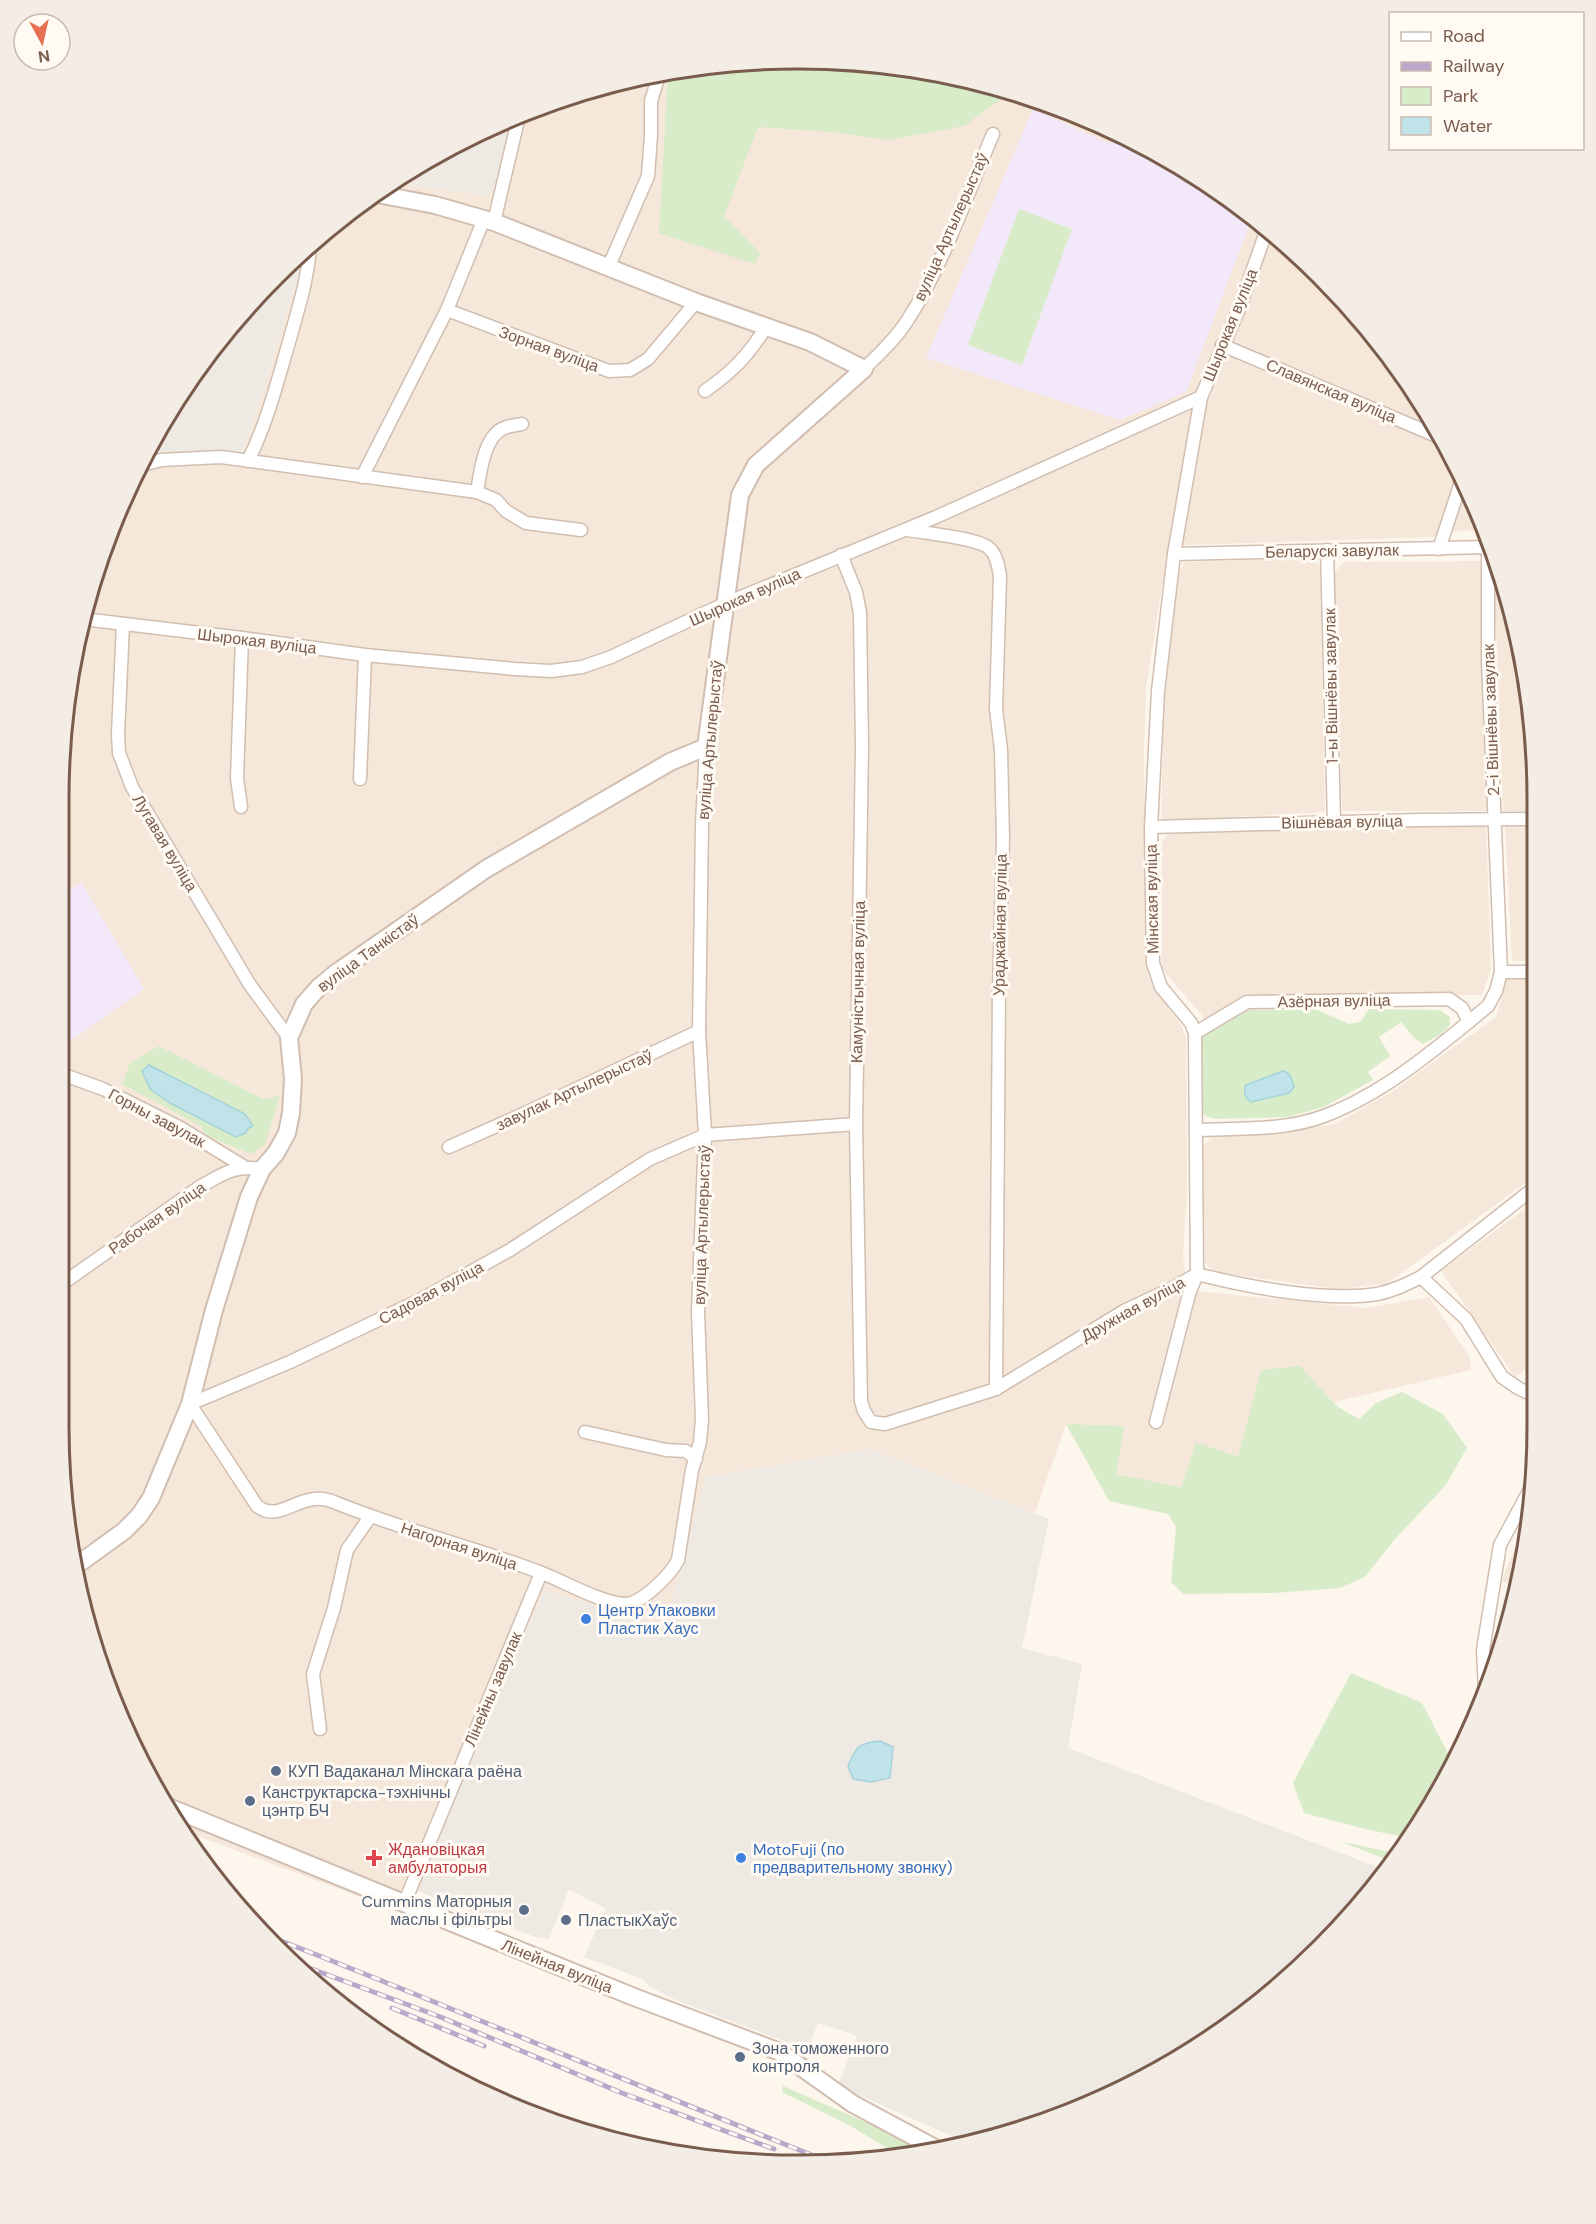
<svg xmlns="http://www.w3.org/2000/svg" width="1596" height="2224" font-family="'DM Sans',sans-serif">
	<style>
		.residential { fill: #f5e8da }
		.industrial { fill: #efe9e4 }
		.education { fill: #f3e8fa }
		.green { fill: #d8ecc9 }
		.water { fill: #bfe3e8; stroke: #a5d3da; stroke-width: 1.5 }
		.lines { fill: none; stroke-linecap: round; stroke-linejoin: round }
		.minor-casing { stroke: #d1beb0; stroke-width: 15 }
		.tertiary-casing { stroke: #d1beb0; stroke-width: 20 }
		.minor { stroke: #fff; stroke-width: 12 }
		.tertiary { stroke: #fff; stroke-width: 16 }
		.rail-casing { stroke: #b9a8c9; stroke-width: 5 }
		.rail { stroke: #fffaf3; stroke-width: 3; stroke-dasharray: 9; stroke-linecap: butt }
		.shop-dot { fill: #3f7fe0; stroke: #fffaf3; stroke-width: 2 }
		.service-dot { fill: #5c6f8a; stroke: #fffaf3; stroke-width: 2 }
		.health-dot { fill: #e0444e; stroke: #fffaf3; stroke-width: 2 }
		.labels { text-anchor: middle; dominant-baseline: central; stroke-width: 6; stroke-linejoin: round; paint-order: stroke }
		.street-label { font-size: 16px; fill: #7a5c4d; stroke: #fffaf3 }
		.shop-label { font-size: 16px; fill: #366cbe; stroke: #fffaf3; text-anchor: start }
		.service-label { font-size: 16px; fill: #4e5e75; stroke: #fffaf3; text-anchor: start }
		.health-label { font-size: 16px; fill: #be3a42; stroke: #fffaf3; text-anchor: start }
		.rim { fill: none; stroke: #7a5c4d; stroke-width: 3 }
	</style>
	<rect width="100%" height="100%" fill="#fdf6ec"/>
	<g class="residential">
		<path d="M847,60L990,84L1125,135L1248,212L1354,311L1461,471L1484,530L1451,531L1433,537L1186,545L1168,548L1146,688L1144,750L1146,940L1149,978L1153,986L1182,1027L1186,1038L1187,1187L1183,1256L1185,1275L1175,1287L1183,1298L1167,1362L1178,1365L1196,1291L1367,1308L1429,1297L1469,1356L1471,1370L1334,1402L1300,1367L1238,1458L1181,1487L1116,1474L1066,1424L1035,1513L870,1449L706,1477L666,1626L544,1591L487,1719L418,1891L395,1910L179,1829L135,1753L84,1618L59,1426V798L73,653L115,515L141,462L242,457L300,270L304,250L313,240L394,182L488,196L513,119L561,98L702,65Z"/>
		<path d="M1309,558L1320,566L1325,812L1161,821L1164,703L1179,571L1185,562Z"/>
		<path d="M1480,561L1491,811H1342L1334,573L1344,562Z"/>
		<path d="M1493,562H1495L1512,606L1531,701L1532,811H1503Z"/>
		<path d="M1486,824L1491,969L1482,995L1243,997L1206,1020L1162,969V842L1169,833Z"/>
		<path d="M1505,825H1532L1533,961H1512Z"/>
		<path d="M1507,978H1533L1534,1177L1386,1284L1336,1289L1215,1272L1205,1263L1203,1145L1213,1137L1335,1124L1393,1091L1496,1017Z"/>
		<path d="M1534,1202L1535,1362L1515,1377L1441,1271Z"/>
		<path d="M1530,1513L1518,1585L1502,1582L1506,1569Z"/>
	</g>
	<g class="industrial">
		<path d="M513,119L495,188L488,196L410,185L421,163L429,157Z"/>
		<path d="M286,267L300,270L242,457L166,455L149,446L158,428L242,311Z"/>
		<path d="M870,1449L1049,1519L1022,1648L1082,1664L1068,1748L1388,1871L1285,1982L1209,2041L1081,2109L963,2141L838,2086L857,2036L818,2023L807,2050L671,1998L649,1986L643,1979L584,1957L606,1909L569,1889L549,1939L535,1937L418,1891L487,1719L544,1590L665,1626L706,1477Z"/>
	</g>
	<g class="education">
		<path d="M1033,109L1110,144L1116,131L1125,135L1253,216L1186,392L1120,420L926,358Z"/>
		<path d="M81,882L144,989L59,1049V897Z"/>
	</g>
	<g class="green">
		<path d="M847,60L990,84L1011,92L964,126L889,140L831,132L758,127L724,216L760,253L755,264L659,233L668,73L702,65Z"/>
		<path d="M1019,209L1072,229L1022,365L968,345Z"/>
		<path d="M1315,1009L1349,1024L1360,1022L1369,1009L1440,1010L1450,1017V1025L1441,1034L1423,1044L1414,1038L1401,1022L1379,1037L1390,1056L1368,1072L1373,1080L1324,1107L1288,1117L1216,1119L1206,1116L1200,1110V1041L1205,1034L1248,1010Z"/>
		<path d="M159,1046L263,1099L280,1096L265,1144L251,1154L205,1135L201,1126L122,1084L130,1063Z"/>
		<path d="M1300,1366L1338,1407L1359,1419L1376,1403L1402,1392L1443,1414L1467,1448L1445,1486L1395,1539L1365,1577L1340,1588L1274,1593L1183,1594L1171,1582L1176,1527L1168,1514L1109,1501L1066,1424L1124,1426L1116,1474L1181,1487L1196,1442L1238,1457L1261,1370Z"/>
		<path d="M1351,1673L1422,1703L1454,1765L1409,1838L1365,1829L1304,1813L1293,1783Z"/>
		<path d="M1339,1841L1398,1854L1394,1862Z"/>
		<path d="M783,2086L929,2150L902,2157L849,2125L782,2092Z"/>
	</g>
	<g class="water">
		<path d="M149,1065L245,1114L253,1126L247,1129L246,1133L236,1137L170,1103L150,1089L142,1071Z"/>
		<path d="M1283,1071C1291,1073 1292,1080 1294,1087L1289,1093L1251,1102C1244,1097 1243,1092 1246,1085Z"/>
		<path d="M880,1741L893,1747L890,1778L871,1782L853,1779L848,1766C856,1746 859,1743 880,1741Z"/>
	</g>
	<g class="lines">
		<defs>
			<g id="minor">
				<path d="M494,222L519,116"/>
				<path d="M608,268L648,176L651,135V101L659,75"/>
				<path d="M447,310L609,371L630,370L648,359L696,302"/>
				<path d="M1222,345L1439,437"/>
				<path d="M864,369C879,354 895,340 907,321C944,264 966,196 993,134"/>
				<path d="M705,391C733,371 748,356 766,327"/>
				<path d="M248,461C267,423 277,383 289,342C298,309 309,277 310,243"/>
				<path d="M139,466L161,460L221,457L477,492L496,500L506,511L526,523L581,530"/>
				<path d="M362,477L447,310L484,219"/>
				<path d="M477,492C480,473 484,436 504,428C509,426 516,425 522,424"/>
				<path d="M908,530C924,533 980,538 990,549C997,556 998,566 1000,576L996,709L1001,750L1003,839L999,990L996,1389"/>
				<path d="M1439,549L1463,476"/>
				<path d="M1327,550L1334,822"/>
				<path d="M1174,554L1490,547"/>
				<path d="M841,555L856,592L860,613L862,746L856,1124L861,1401L864,1411L871,1422L885,1424L996,1389L1124,1311L1175,1287L1197,1274C1248,1287 1325,1302 1377,1294C1393,1291 1407,1284 1421,1277L1466,1319L1502,1377L1518,1388L1535,1396"/>
				<path d="M83,619L242,638L365,655L515,669L551,671L582,667L611,657L724,604L936,517L1201,397L1239,309L1267,229"/>
				<path d="M123,624L118,734L119,753L132,787L250,985L289,1038"/>
				<path d="M706,747L702,824L699,1031L705,1135L698,1312L702,1419L700,1442L692,1470L678,1560C671,1574 640,1606 623,1604C600,1602 565,1582 542,1573C474,1547 402,1530 334,1502C301,1488 281,1525 257,1506L190,1404L290,1362L420,1300L510,1250L650,1159L705,1135L856,1124"/>
				<path d="M360,779L365,655"/>
				<path d="M241,807L237,778L242,638"/>
				<path d="M1151,827L1420,820L1532,819"/>
				<path d="M1501,972H1533"/>
				<path d="M1195,1033L1247,1002L1449,999L1462,1008L1469,1022"/>
				<path d="M59,1068L67,1076L103,1089L179,1127L243,1166"/>
				<path d="M1196,1130C1238,1128 1285,1131 1324,1116C1385,1093 1438,1047 1488,1006L1496,991L1501,972L1488,662V547"/>
				<path d="M449,1147L519,1116L699,1031"/>
				<path d="M1421,1277L1534,1188"/>
				<path d="M59,1286L201,1186C225,1173 234,1165 262,1169"/>
				<path d="M1156,1422L1189,1294L1197,1274L1195,1033L1191,1023L1161,987L1153,963L1151,827L1158,691L1174,554L1201,397"/>
				<path d="M585,1432L666,1450L686,1451L696,1459"/>
				<path d="M1485,1690L1483,1650L1500,1545L1535,1480"/>
				<path d="M320,1729L313,1674L334,1608L347,1550L370,1517"/>
				<path d="M404,1904L541,1573"/>
			</g>
			<g id="tertiary">
				<path d="M77,1565L124,1531L139,1516L151,1498L190,1404L214,1310L249,1197L262,1169L276,1153L287,1133L291,1113L293,1079L289,1038L304,1004L318,988L336,973L486,869L670,762L706,747L740,495L756,465L864,369L810,342L696,302L494,222L435,205L377,194"/>
				<path d="M166,1806L634,1997L780,2052L853,2104L935,2148"/>
			</g>
		</defs>
		<use href="#minor" class="minor-casing"/>
		<use href="#tertiary" class="tertiary-casing"/>
		<use href="#minor" class="minor"/>
		<use href="#tertiary" class="tertiary"/>
		<defs>
			<g id="rail">
				<path d="M271,1937C459,2010 644,2089 832,2163"/>
				<path d="M293,1962L438,2016L622,2093L774,2149"/>
				<path d="M392,2008L484,2046"/>
			</g>
		</defs>
		<use href="#rail" class="rail-casing"/>
		<use href="#rail" class="rail"/>
	</g>
	<g class="shop-dot">
		<circle cx="586" cy="1619" r="6"/>
		<circle cx="741" cy="1858" r="6"/>
	</g>
	<g class="service-dot">
		<circle cx="276" cy="1771" r="6"/>
		<circle cx="250" cy="1801" r="6"/>
		<circle cx="524" cy="1910" r="6"/>
		<circle cx="566" cy="1920" r="6"/>
		<circle cx="740" cy="2057" r="6"/>
	</g>
	<path class="health-dot" d="M371 1849h6v6h6v6h-6v6h-6v-6h-6v-6h6z"/>
	<g class="labels">
		<g class="street-label">
			<text transform="translate(951 227) rotate(-66)">вуліца Артылерыстаў</text>
			<text transform="translate(1230 325) rotate(-68)">Шырокая вуліца</text>
			<text transform="translate(549 349) rotate(20)">Зорная вуліца</text>
			<text transform="translate(1331 391) rotate(23)">Славянская вуліца</text>
			<text transform="translate(1332 551) rotate(-1)">Беларускі завулак</text>
			<text transform="translate(745 597) rotate(-24)">Шырокая вуліца</text>
			<text transform="translate(257 641) rotate(7)">Шырокая вуліца</text>
			<text transform="translate(1331 686) rotate(-91)">1-ы Вішнёвы завулак</text>
			<text transform="translate(1491 720) rotate(-92)">2-і Вішнёвы завулак</text>
			<text transform="translate(710 740) rotate(-85)">вуліца Артылерыстаў</text>
			<text transform="translate(1342 822) rotate(-1)">Вішнёвая вуліца</text>
			<text transform="translate(165 843) rotate(59)">Лугавая вуліца</text>
			<text transform="translate(1152 899) rotate(-91)">Мінская вуліца</text>
			<text transform="translate(1000 925) rotate(-89)">Ураджайная вуліца</text>
			<text transform="translate(368 953) rotate(-36)">вуліца Танкістаў</text>
			<text transform="translate(858 982) rotate(-89)">Камуністычная вуліца</text>
			<text transform="translate(1334 1001) rotate(-1)">Азёрная вуліца</text>
			<text transform="translate(574 1090) rotate(-25)">завулак Артылерыстаў</text>
			<text transform="translate(157 1118) rotate(28)">Горны завулак</text>
			<text transform="translate(157 1218) rotate(-35)">Рабочая вуліца</text>
			<text transform="translate(702 1225) rotate(-88)">вуліца Артылерыстаў</text>
			<text transform="translate(431 1293) rotate(-28)">Садовая вуліца</text>
			<text transform="translate(1133 1309) rotate(-29)">Дружная вуліца</text>
			<text transform="translate(459 1546) rotate(18)">Нагорная вуліца</text>
			<text transform="translate(493 1689) rotate(-67)">Лінейны завулак</text>
			<text transform="translate(557 1966) rotate(22)">Лінейная вуліца</text>
		</g>
		<g class="shop-label">
			<text x="598" y="1610">Центр Упаковки<tspan x="598" dy="18">Пластик Хаус</tspan></text>
			<text x="753" y="1849">MotoFuji (по<tspan x="753" dy="18">предварительному звонку)</tspan></text>
		</g>
		<g class="service-label">
			<text x="288" y="1771">КУП Вадаканал Мінскага раёна</text>
			<text x="262" y="1792">Канструктарска-тэхнічны<tspan x="262" dy="18">цэнтр БЧ</tspan></text>
			<text x="512" y="1901" text-anchor="end">Cummins Маторныя<tspan x="512" dy="18">маслы і фільтры</tspan></text>
			<text x="578" y="1920">ПластыкХаўс</text>
			<text x="752" y="2048">Зона томоженного<tspan x="752" dy="18">контроля</tspan></text>
		</g>
		<g class="health-label">
			<text x="388" y="1849">Ждановіцкая<tspan x="388" dy="18">амбулаторыя</tspan></text>
		</g>
	</g>
	<path d="M0 0H1596V2224H0ZM798 69H798A729 729 0 0 1 1527 798V1426A729 729 0 0 1 798 2155H798A729 729 0 0 1 69 1426V798A729 729 0 0 1 798 69Z" fill="#f4ede6" fill-rule="evenodd"/>
	<path class="rim" d="M798 69H798A729 729 0 0 1 1527 798V1426A729 729 0 0 1 798 2155H798A729 729 0 0 1 69 1426V798A729 729 0 0 1 798 69Z"/>
	<rect x="1389" y="12" width="195" height="138" fill="#fffaf3" stroke="#cabbb1" stroke-width="1.5"/>
	<rect x="1401" y="32" width="30" height="9" fill="#ffffff" stroke="#cabbb1" stroke-width="1.5"/>
	<text x="1443" y="42" font-size="18" fill="#7a5c4d">Road</text>
	<rect x="1401" y="62" width="30" height="9" fill="#b9a8c9" stroke="#cabbb1" stroke-width="1.5"/>
	<text x="1443" y="72" font-size="18" fill="#7a5c4d">Railway</text>
	<rect x="1401" y="87" width="30" height="18" fill="#d8ecc9" stroke="#cabbb1" stroke-width="1.5"/>
	<text x="1443" y="102" font-size="18" fill="#7a5c4d">Park</text>
	<rect x="1401" y="117" width="30" height="18" fill="#bfe3e8" stroke="#cabbb1" stroke-width="1.5"/>
	<text x="1443" y="132" font-size="18" fill="#7a5c4d">Water</text>
	<g transform="translate(42 42) rotate(172)"><circle r="28" fill="#fffaf3" stroke="#cabbb1" stroke-width="1.5"/>
	<path d="M0-4.5L10 22L0 15L-10 22Z" fill="#e76f51"/>
	<text y="-9" font-size="16" font-weight="bold" text-anchor="middle" fill="#7a5c4d">N</text>
	</g>
</svg>
